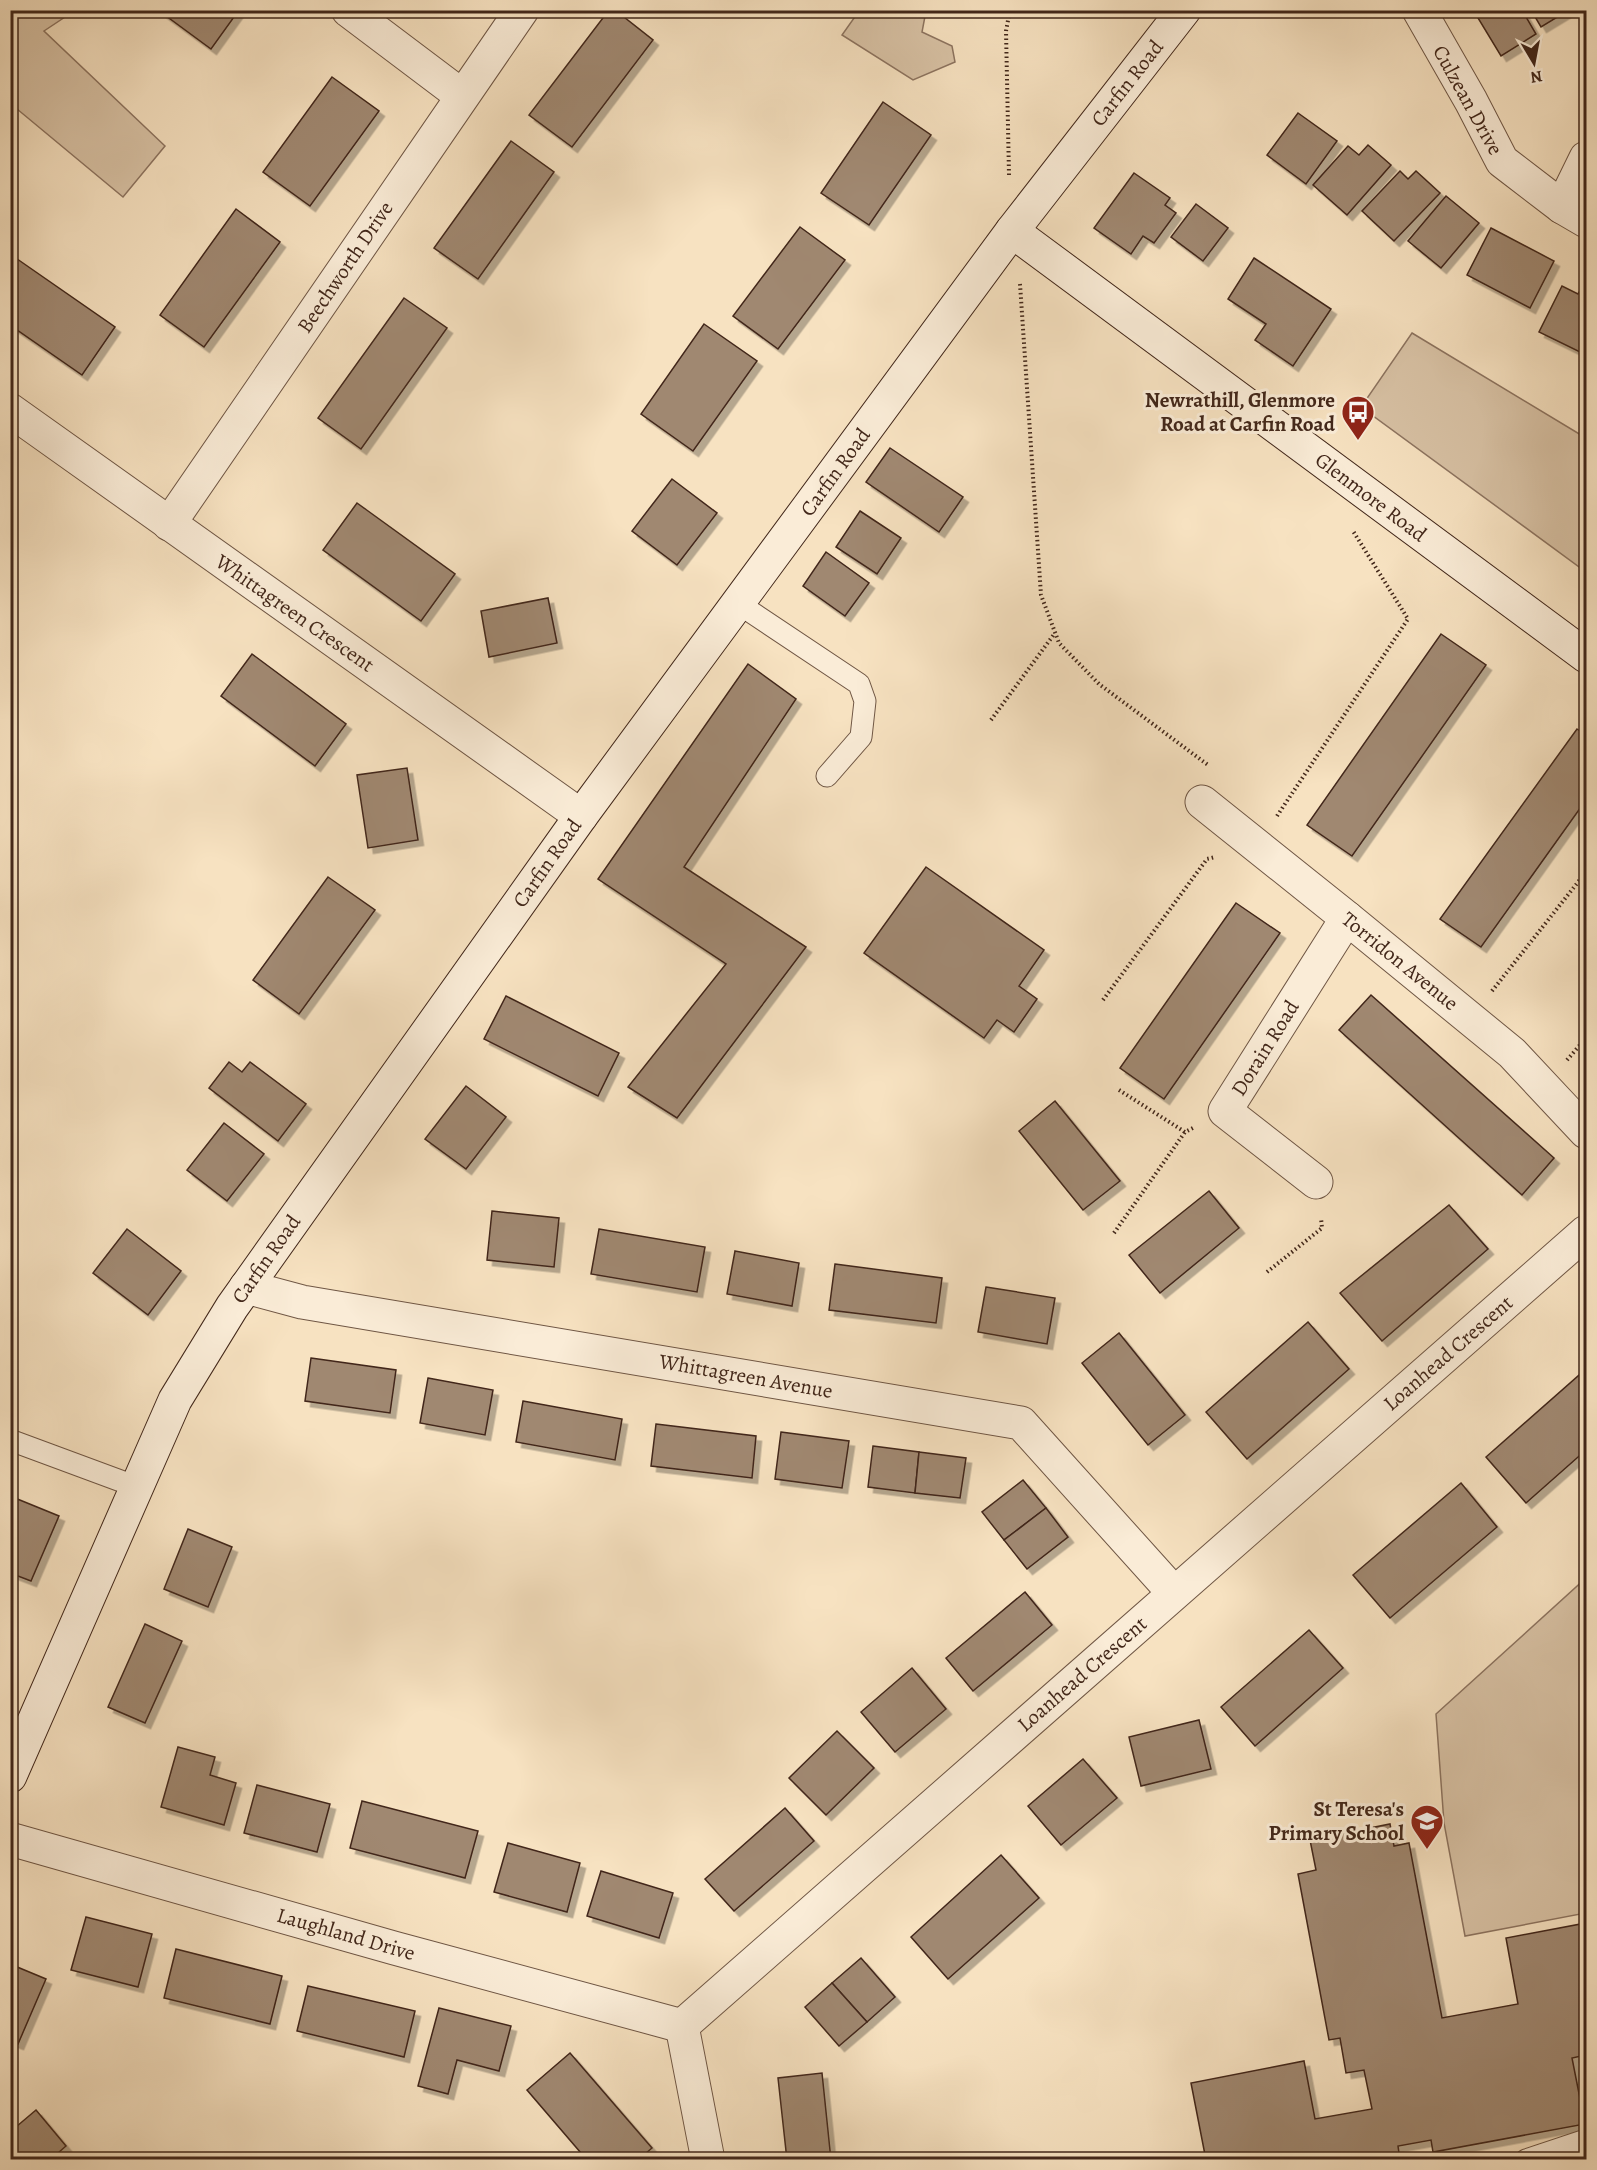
<svg xmlns="http://www.w3.org/2000/svg" width="1597" height="2170" font-family="Alegreya,serif">
	<style>
		.green { fill: #d8c2a5; stroke: #8d7460; stroke-width: 1.5 }
		.building { fill: #a08871; stroke: #42271a; stroke-width: 1.5; filter: url(#shadow) }
		.lines { fill: none; stroke-linecap: round; stroke-linejoin: round }
		.lane-casing { stroke: #6f5644; stroke-width: 23 }
		.street-casing { stroke: #6f5644; stroke-width: 35 }
		.secondary-casing { stroke: #42271a; stroke-width: 35 }
		.path { stroke: #42271a; stroke-width: 4; stroke-dasharray: 1.5 3; stroke-linecap: butt }
		.lane { stroke: #faecd7; stroke-width: 21 }
		.street { stroke: #faecd7; stroke-width: 33 }
		.secondary { stroke: #faecd7; stroke-width: 33 }
		.labels { text-anchor: middle; dominant-baseline: central; stroke-width: 6; stroke-linejoin: round; paint-order: stroke }
		.street-label { font-size: 21px; fill: #42271a; stroke: #faecd7 }
		.poi-label { font-size: 21px; font-weight: bold; fill: #42271a; stroke: #faecd7; text-anchor: end }
	</style>
	<defs>
		<filter id="shadow"><feDropShadow dx="5.5" dy="5.5" stdDeviation="0" flood-color="#0004"/></filter>
	</defs>
	<rect width="100%" height="100%" fill="#f7e2c1"/>
	<filter id="stains"><feTurbulence type="fractalNoise" baseFrequency=".00333" numOctaves="4"/><feColorMatrix values="0 0 0 0 .2 0 0 0 0 .09 0 0 0 0 .02 0 0 0 .5 -.17"/></filter>
	<radialGradient id="worn" r=".72"><stop offset=".6" stop-color="#630" stop-opacity="0"/><stop offset="1" stop-color="#630" stop-opacity=".3"/></radialGradient>
	<g class="green">
		<path d="M10,11H74L44,31L165,146L123,197L11,104Z"/>
		<path d="M859,11H926L922,32L952,46L955,62L913,80L842,35Z"/>
		<path d="M1412,333L1586,438V572L1361,407Z"/>
		<path d="M1586,1578V1913L1465,1936L1444,1823L1436,1714Z"/>
	</g>
	<g class="building">
		<path d="M158,10H239L211,49Z"/>
		<path d="M609,10H615L653,40L572,147L529,115Z"/>
		<path d="M1480,10H1522L1536,34L1501,56L1475,13Z"/>
		<path d="M1531,10H1569L1541,27Z"/>
		<path d="M332,77L379,111L310,206L263,172Z"/>
		<path d="M883,102L931,135L869,225L821,193Z"/>
		<path d="M1298,113L1337,141L1306,184L1267,155Z"/>
		<path d="M511,141L554,172L478,279L434,248Z"/>
		<path d="M1368,145L1391,165L1347,215L1313,185L1348,146L1359,155Z"/>
		<path d="M1400,171L1408,179L1416,171L1440,193L1394,241L1362,211Z"/>
		<path d="M1134,173L1170,198L1165,205L1176,213L1154,243L1143,236L1131,254L1094,228Z"/>
		<path d="M1446,196L1479,223L1441,268L1408,241Z"/>
		<path d="M1196,204L1228,228L1203,261L1171,237Z"/>
		<path d="M236,209L280,242L204,347L160,315Z"/>
		<path d="M800,227L845,260L778,349L733,316Z"/>
		<path d="M1491,228L1554,261L1530,308L1467,275Z"/>
		<path d="M10,254L115,327L82,375L10,325Z"/>
		<path d="M1254,258L1331,309L1293,366L1255,340L1266,324L1228,299Z"/>
		<path d="M1584,284L1586,285V339L1580,352L1539,332L1562,286L1578,294Z"/>
		<path d="M404,298L447,328L361,449L318,418Z"/>
		<path d="M704,324L757,361L693,451L641,414Z"/>
		<path d="M890,448L963,497L939,532L866,482Z"/>
		<path d="M672,479L717,513L677,565L632,531Z"/>
		<path d="M357,503L455,574L421,621L323,550Z"/>
		<path d="M860,511L901,538L877,574L836,547Z"/>
		<path d="M826,552L869,583L845,616L803,586Z"/>
		<path d="M548,598L557,643L489,657L481,611Z"/>
		<path d="M1441,634L1486,665L1352,856L1307,825Z"/>
		<path d="M252,654L346,724L315,766L221,696Z"/>
		<path d="M748,664L796,699L684,867L806,947L677,1118L628,1087L726,964L598,879Z"/>
		<path d="M1577,729L1586,735V800L1481,947L1440,919Z"/>
		<path d="M407,768L418,840L368,848L357,775Z"/>
		<path d="M926,867L1044,950L1019,986L1037,999L1014,1032L997,1020L984,1038L864,953Z"/>
		<path d="M328,877L375,910L299,1014L253,980Z"/>
		<path d="M1236,903L1280,933L1164,1099L1120,1068Z"/>
		<path d="M1371,995L1554,1158L1522,1195L1339,1030Z"/>
		<path d="M506,996L619,1053L598,1096L484,1039Z"/>
		<path d="M229,1062L242,1072L250,1062L306,1104L278,1141L209,1088Z"/>
		<path d="M466,1086L506,1117L466,1169L425,1139Z"/>
		<path d="M1055,1101L1120,1181L1083,1210L1019,1131Z"/>
		<path d="M224,1123L264,1154L227,1201L187,1170Z"/>
		<path d="M1209,1191L1239,1228L1160,1293L1129,1255Z"/>
		<path d="M1449,1205L1488,1249L1382,1341L1340,1293Z"/>
		<path d="M492,1211L559,1218L554,1267L487,1260Z"/>
		<path d="M127,1229L181,1271L148,1315L93,1273Z"/>
		<path d="M599,1229L705,1247L697,1292L591,1274Z"/>
		<path d="M735,1251L799,1263L792,1306L727,1294Z"/>
		<path d="M835,1264L942,1278L936,1323L829,1310Z"/>
		<path d="M986,1287L1055,1298L1047,1344L978,1332Z"/>
		<path d="M1308,1322L1349,1369L1247,1459L1206,1412Z"/>
		<path d="M1119,1333L1185,1415L1148,1445L1082,1363Z"/>
		<path d="M311,1358L396,1370L390,1413L305,1401Z"/>
		<path d="M1586,1369V1450L1526,1503L1486,1457Z"/>
		<path d="M428,1378L493,1390L485,1435L420,1423Z"/>
		<path d="M523,1401L622,1419L615,1460L516,1442Z"/>
		<path d="M656,1424L756,1436L752,1478L651,1466Z"/>
		<path d="M781,1432L849,1441L842,1488L775,1479Z"/>
		<path d="M873,1446L919,1452L915,1493L868,1487Z"/>
		<path d="M919,1452L966,1458L960,1498L915,1493Z"/>
		<path d="M1023,1480L1046,1508L1004,1540L982,1512Z"/>
		<path d="M1461,1483L1497,1527L1390,1618L1353,1575Z"/>
		<path d="M10,1496L59,1516L31,1581L10,1573Z"/>
		<path d="M1046,1508L1068,1537L1027,1569L1004,1540Z"/>
		<path d="M188,1529L232,1547L208,1607L164,1589Z"/>
		<path d="M1025,1592L1052,1625L973,1691L946,1658Z"/>
		<path d="M145,1624L182,1641L145,1723L108,1707Z"/>
		<path d="M1309,1630L1343,1668L1255,1746L1221,1707Z"/>
		<path d="M912,1668L946,1709L895,1752L861,1712Z"/>
		<path d="M1199,1720L1211,1769L1141,1786L1129,1737Z"/>
		<path d="M837,1731L874,1768L826,1815L789,1778Z"/>
		<path d="M178,1747L215,1757L210,1775L236,1783L224,1825L161,1807Z"/>
		<path d="M1083,1759L1117,1798L1061,1845L1028,1806Z"/>
		<path d="M257,1785L330,1804L317,1852L244,1833Z"/>
		<path d="M362,1801L478,1831L465,1878L350,1848Z"/>
		<path d="M785,1808L814,1841L734,1911L705,1879Z"/>
		<path d="M1390,1824L1394,1846L1409,1843L1442,2018L1518,2004L1506,1938L1586,1923V2055L1572,2058L1585,2124L1433,2152L1431,2140L1398,2146L1400,2160H1256L1255,2155L1232,2160H1206L1191,2083L1304,2061L1315,2119L1372,2109L1364,2070L1346,2073L1340,2038L1329,2040L1298,1874L1316,1870L1310,1840Z"/>
		<path d="M508,1843L580,1863L567,1912L494,1892Z"/>
		<path d="M1001,1855L1039,1898L948,1979L911,1937Z"/>
		<path d="M601,1871L673,1893L659,1938L587,1916Z"/>
		<path d="M86,1917L152,1934L138,1987L71,1970Z"/>
		<path d="M176,1949L282,1976L270,2024L164,1998Z"/>
		<path d="M861,1958L895,1997L867,2022L832,1983Z"/>
		<path d="M10,1964L46,1979L18,2044L10,2041Z"/>
		<path d="M832,1983L867,2022L839,2046L805,2007Z"/>
		<path d="M308,1986L415,2011L404,2057L297,2031Z"/>
		<path d="M439,2008L511,2026L499,2071L457,2060L448,2094L418,2086Z"/>
		<path d="M570,2053L652,2148L638,2160H587L527,2090Z"/>
		<path d="M822,2073L831,2160H787L778,2078Z"/>
		<path d="M36,2110L66,2146L50,2160H10V2132Z"/>
	</g>
	<g class="lines">
		<defs>
			<g id="lane">
				<path d="M739,604L859,684L865,701L861,737L827,776"/>
				<path d="M10,1440L137,1487"/>
				<path d="M1526,2160L1586,2140"/>
			</g>
			<g id="street">
				<path d="M348,10L462,96"/>
				<path d="M1419,10L1471,101L1502,161L1562,207L1586,221"/>
				<path d="M1562,207L1586,158"/>
				<path d="M10,410L581,816"/>
				<path d="M169,524L522,10"/>
				<path d="M1202,802L1347,918L1512,1053L1586,1132"/>
				<path d="M1316,1182L1225,1111L1347,918"/>
				<path d="M246,1287L302,1302L1021,1423L1174,1593"/>
				<path d="M10,1839L394,1948L682,2026"/>
				<path d="M708,2160L682,2026L1586,1232"/>
			</g>
			<g id="secondary">
				<path d="M1012,231L1586,656"/>
				<path d="M10,1776L175,1400L232,1307L581,816L1012,231L1184,10"/>
			</g>
		</defs>
		<use href="#lane" class="lane-casing"/>
		<use href="#street" class="street-casing"/>
		<use href="#secondary" class="secondary-casing"/>
		<g class="path">
			<path d="M1009,175L1006,31L1010,10"/>
			<path d="M1020,284L1041,595L1059,643L1099,684L1208,765"/>
			<path d="M991,720L1055,633"/>
			<path d="M1277,816L1408,619L1353,531"/>
			<path d="M1492,991L1586,872"/>
			<path d="M1103,1000L1207,859L1215,857"/>
			<path d="M1567,1060L1586,1038"/>
			<path d="M1119,1090L1185,1132L1195,1127"/>
			<path d="M1114,1233L1185,1132"/>
			<path d="M1267,1272L1322,1228L1321,1218"/>
		</g>
		<use href="#lane" class="lane"/>
		<use href="#street" class="street"/>
		<use href="#secondary" class="secondary"/>
	</g>
	<defs>
		<symbol id="bus-pin" viewBox="-11 -11 22 30"><path d="M0 17L-7.5 6A9.5 9.5 0 1 1 7.5 6Z" fill="#8f2418" stroke="#faecd7"/><path d="M-5-6H5V4H4V6H2V4H-2V6H-4V4H-5ZM-3.5-4V0h7V-4ZM-3.5 1.2v1.5H-2V1.2ZM2 1.2v1.5H3.5V1.2Z" fill="#fff"/></symbol>
		<symbol id="school-pin" viewBox="-11 -11 22 30"><path d="M0 17L-7.5 6A9.5 9.5 0 1 1 7.5 6Z" fill="#8f2418" stroke="#faecd7"/><path d="M0-5L7-2L0 1L-7-2ZM-4 1L0 2.5L4 1V4Q0 6-4 4Z" fill="#fff"/></symbol>
	</defs>
	<g fill-rule="evenodd">
		<use href="#bus-pin" x="1339" y="393" width="38" height="52"/>
		<use href="#school-pin" x="1408" y="1802" width="38" height="52"/>
	</g>
	<g class="labels">
		<g class="street-label">
			<text transform="translate(1127 83) rotate(-52)">Carfin Road</text>
			<text transform="translate(1468 100) rotate(61)">Culzean Drive</text>
			<text transform="translate(345 267) rotate(-56)">Beechworth Drive</text>
			<text transform="translate(835 472) rotate(-54)">Carfin Road</text>
			<text transform="translate(1371 497) rotate(37)">Glenmore Road</text>
			<text transform="translate(295 613) rotate(35)">Whittagreen Crescent</text>
			<text transform="translate(547 863) rotate(-55)">Carfin Road</text>
			<text transform="translate(1400 961) rotate(39)">Torridon Avenue</text>
			<text transform="translate(1265 1048) rotate(-58)">Dorain Road</text>
			<text transform="translate(266 1259) rotate(-55)">Carfin Road</text>
			<text transform="translate(1448 1353) rotate(-41)">Loanhead Crescent</text>
			<text transform="translate(746 1376) rotate(10)">Whittagreen Avenue</text>
			<text transform="translate(1082 1674) rotate(-41)">Loanhead Crescent</text>
			<text transform="translate(346 1934) rotate(16)">Laughland Drive</text>
		</g>
		<g class="poi-label">
			<text x="1335" y="400">Newrathill, Glenmore<tspan x="1335" dy="24">Road at Carfin Road</tspan></text>
			<text x="1404" y="1809">St Teresa's<tspan x="1404" dy="24">Primary School</tspan></text>
		</g>
	</g>
	<rect width="1597" height="2170" fill="none" stroke="#f7e2c1" stroke-width="36"/>
	<rect x="12" y="12" width="1573" height="2146" fill="none" stroke="#42271a" stroke-width="3"/>
	<rect x="18" y="18" width="1561" height="2134" fill="none" stroke="#42271a" stroke-width="1.5"/>
	<g transform="translate(1534 63) rotate(170)" stroke="#faecd7" stroke-width="4.5" paint-order="stroke">
	<path d="M0-4.5L10 22L0 15L-10 22Z" fill="#42271a"/>
	<text y="-9" font-size="16" font-weight="bold" text-anchor="middle" fill="#42271a">N</text>
	</g>
	<rect width="100%" height="100%" filter="url(#stains)"/>
	<rect width="100%" height="100%" fill="url(#worn)"/>
</svg>
